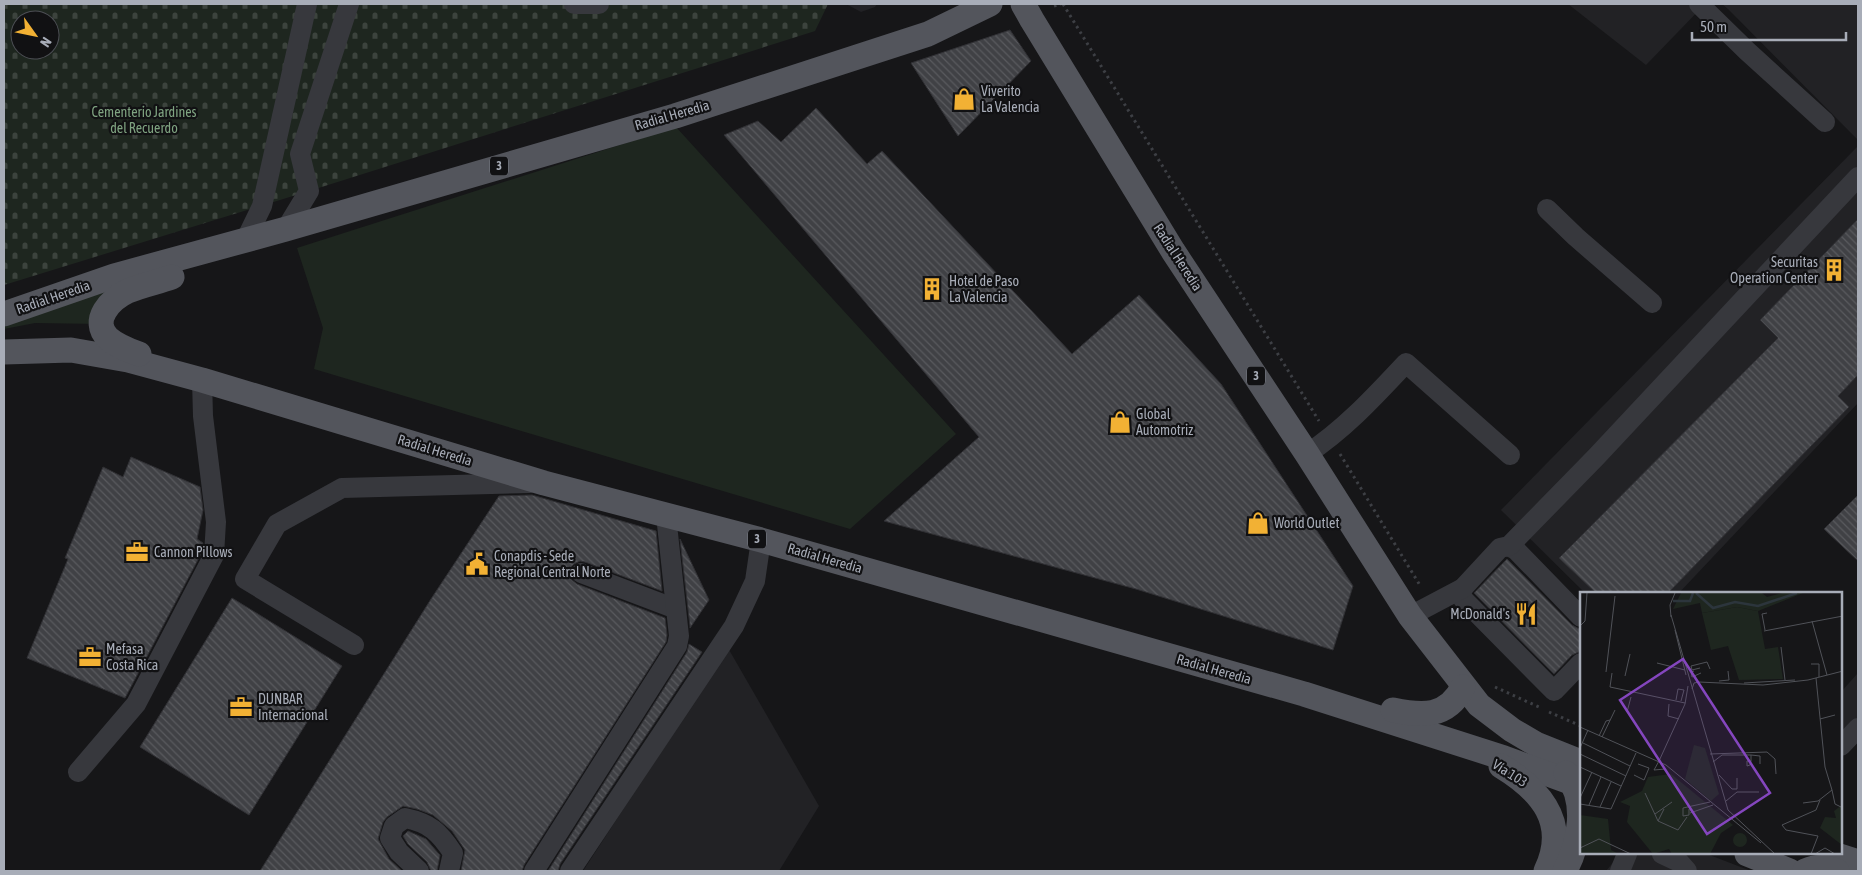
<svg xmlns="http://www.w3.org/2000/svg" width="1862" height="875" font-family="'Asap Condensed',sans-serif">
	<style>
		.built { fill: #222225 }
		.grass { fill: #1e261f }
		.cemetery { fill: url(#cemetery-stones); fill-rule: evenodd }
		.building { fill: url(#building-back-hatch); stroke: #303034 }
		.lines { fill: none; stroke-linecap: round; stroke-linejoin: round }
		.path { stroke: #3d3f44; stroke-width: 3; stroke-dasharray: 2.5 4; stroke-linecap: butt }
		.minor { stroke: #37383d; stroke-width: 20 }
		.major { stroke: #53555c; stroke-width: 25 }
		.labels { text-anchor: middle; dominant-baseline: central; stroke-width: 4.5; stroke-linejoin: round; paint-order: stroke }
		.shield { fill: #111113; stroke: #7b7e86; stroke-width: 1 }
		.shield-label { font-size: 12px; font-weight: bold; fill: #a8adb8 }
		.poi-label { font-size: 14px; fill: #a8adb8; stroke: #111113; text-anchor: start }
		.park-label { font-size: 14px; fill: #7fa381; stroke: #111113 }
		.street-label { font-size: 14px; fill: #a8adb8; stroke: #111113 }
		.inset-river { fill: none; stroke: #2c353c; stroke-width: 2.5 }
		.inset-road { fill: none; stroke: #505258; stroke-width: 1 }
		.view { fill: #8446be; fill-opacity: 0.15; stroke: #8446be; stroke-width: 2.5 }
		.inset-edge { fill: none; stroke: #a8adb8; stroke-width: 2.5 }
	</style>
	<defs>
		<pattern id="cemetery-stones" width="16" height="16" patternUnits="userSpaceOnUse" patternTransform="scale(1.25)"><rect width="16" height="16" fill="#1e261f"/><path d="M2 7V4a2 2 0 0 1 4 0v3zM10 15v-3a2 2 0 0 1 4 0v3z" fill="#3c433d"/></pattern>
		<pattern id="building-back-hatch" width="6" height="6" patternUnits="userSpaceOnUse" patternTransform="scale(1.25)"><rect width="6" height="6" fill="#404145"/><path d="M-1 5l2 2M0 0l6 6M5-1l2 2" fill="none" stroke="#595a5e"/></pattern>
	</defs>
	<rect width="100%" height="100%" fill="#161618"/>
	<g class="built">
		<path d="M846,4H877L875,7L861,12Z"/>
		<path d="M1568,4H1705L1646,65Z"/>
		<path d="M1722,4H1858V140L1728,9Z"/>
		<path d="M1858,146V403L1678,594H1586L1501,510Z"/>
		<path d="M728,648L819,806L779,871H583Z"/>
		<path d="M1858,673V738L1841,756V692Z"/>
		<path d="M1620,854H1707L1751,871H1606Z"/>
	</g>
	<g class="grass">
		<path d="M676,127L956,434L850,529L314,369L323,328L297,248Z"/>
		<path d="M110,280L100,324L35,323L4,329V319Z"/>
	</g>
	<path class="cemetery" d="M4,4H828L815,31L309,191L4,285ZM20,20H50V50H20Z"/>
	<g class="building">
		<path d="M1010,30L1031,61L958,136L911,63Z"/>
		<path d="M816,108L867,164L882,151L1072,354L1139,295L1221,384L1353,586L1333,650L1136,589L884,521L979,437L724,135L758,121L781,142Z"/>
		<path d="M1858,219V375L1838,396L1849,407L1667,594H1597L1559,558L1778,338L1760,320Z"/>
		<path d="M131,457L200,487L203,510L197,539L203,543L202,552L125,698L27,658L68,559L65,558L103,467L123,477Z"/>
		<path d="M532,495L656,531L662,591L585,562L580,561L574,564L570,568L569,574L572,580L577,584L665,618L667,635L666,642L524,865L522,871H461L465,850L452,831L433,815L417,809L403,806L387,817L383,822L378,839L389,859L402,871H260L431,599L499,496Z"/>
		<path d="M1858,495V561L1824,529Z"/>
		<path d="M680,539L709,600L690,628V626Z"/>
		<path d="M1507,559L1572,625L1581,630V651L1572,655L1554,674L1474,593Z"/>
		<path d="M232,598L342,666L249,815L140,747Z"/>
		<path d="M689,644L702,652L560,864L558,871H548L687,652Z"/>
		<path d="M408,831L426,839L438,853L440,855L437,871H431L427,862L408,844L403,836Z"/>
	</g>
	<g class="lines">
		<g class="path">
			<path d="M1063,4L1319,421"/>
			<path d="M1054,6L1061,4"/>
			<path d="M1340,454L1421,587"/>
			<path d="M1495,687L1541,708"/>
			<path d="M1549,712L1581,726"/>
		</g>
		<g class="minor">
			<path d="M574,4H599"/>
			<path d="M1699,4L1747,51L1825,122"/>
			<path d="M1547,209L1576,237L1652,303"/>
			<path d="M286,229L309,191L300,154L349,4"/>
			<path d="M246,239L262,206L307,4"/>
			<path d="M1307,454C1345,429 1375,396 1406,363L1510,455"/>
			<path d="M1509,546L1516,550L1581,617"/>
			<path d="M581,573L676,609"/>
			<path d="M1463,588L1461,594L1463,599L1554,691L1581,663"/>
			<path d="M1410,616L1463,588L1500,548L1509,546L1596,457L1858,177"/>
			<path d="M354,645L245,579L277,524L342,488L530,483"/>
			<path d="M1841,746L1858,728"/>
			<path d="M78,772L136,704L214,555L216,522L203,416L202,380"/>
			<path d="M1662,854L1679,862L1687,871"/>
			<path d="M419,871L399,852L390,838L394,826L405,818C430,823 439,832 453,853L449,871"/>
			<path d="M534,871L677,646L679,636L678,627L666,515"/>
			<path d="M570,871L734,626L755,581L761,540"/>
			<path d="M1620,871L1627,854"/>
		</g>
		<g class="major">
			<path d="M1023,4L1032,20L1173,251L1307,454L1410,616L1479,705L1512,730L1536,744L1581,762"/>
			<path d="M4,314L114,276L286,229L675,116L928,34L990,4"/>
			<path d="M4,352L71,350L128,360L202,380L544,483L761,540L1304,694L1504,758L1581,786"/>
			<path d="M139,354C128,350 117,346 108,338C90,320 111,299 128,291C142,285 158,282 172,277"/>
			<path d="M1393,710C1422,716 1447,718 1463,687"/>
			<path d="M1501,766C1542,791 1569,823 1546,871"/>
			<path d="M1747,854L1790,871"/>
			<path d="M1833,854L1858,862"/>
			<path d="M1565,871C1580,841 1588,802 1566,773"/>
			<path d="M1805,871C1817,866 1825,867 1837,871"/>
		</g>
	</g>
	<defs>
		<symbol id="shop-bare" viewBox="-9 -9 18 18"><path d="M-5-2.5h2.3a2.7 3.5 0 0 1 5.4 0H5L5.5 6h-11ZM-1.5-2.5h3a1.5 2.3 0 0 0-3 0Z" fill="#f2b134" stroke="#111113" stroke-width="2.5" paint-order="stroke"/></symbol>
		<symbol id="building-bare" viewBox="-9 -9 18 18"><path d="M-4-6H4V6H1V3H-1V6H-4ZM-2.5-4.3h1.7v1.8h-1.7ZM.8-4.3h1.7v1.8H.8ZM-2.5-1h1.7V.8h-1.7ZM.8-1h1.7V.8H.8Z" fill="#f2b134" stroke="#111113" stroke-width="2.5" paint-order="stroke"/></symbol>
		<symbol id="office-bare" viewBox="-9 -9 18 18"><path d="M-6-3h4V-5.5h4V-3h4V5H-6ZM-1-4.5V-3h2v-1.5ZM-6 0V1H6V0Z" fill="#f2b134" stroke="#111113" stroke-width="2.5" paint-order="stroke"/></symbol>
		<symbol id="civic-bare" viewBox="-9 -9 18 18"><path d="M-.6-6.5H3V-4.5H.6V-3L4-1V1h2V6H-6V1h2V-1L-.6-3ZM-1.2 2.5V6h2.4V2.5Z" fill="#f2b134" stroke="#111113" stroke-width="2.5" paint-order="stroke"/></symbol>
		<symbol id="restaurant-bare" viewBox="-9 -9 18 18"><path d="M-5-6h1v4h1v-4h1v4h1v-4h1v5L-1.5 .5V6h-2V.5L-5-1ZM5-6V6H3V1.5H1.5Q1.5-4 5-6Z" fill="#f2b134" stroke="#111113" stroke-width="2.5" paint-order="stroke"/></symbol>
	</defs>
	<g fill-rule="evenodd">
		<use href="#shop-bare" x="948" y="83" width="32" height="32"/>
		<use href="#building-bare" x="1818" y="254" width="32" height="32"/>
		<use href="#building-bare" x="916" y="273" width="32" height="32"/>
		<use href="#shop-bare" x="1104" y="406" width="32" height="32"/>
		<use href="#shop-bare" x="1242" y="507" width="32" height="32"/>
		<use href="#office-bare" x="121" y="536" width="32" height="32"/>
		<use href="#civic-bare" x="461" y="548" width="32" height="32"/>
		<use href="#restaurant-bare" x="1510" y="598" width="32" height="32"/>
		<use href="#office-bare" x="74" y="641" width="32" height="32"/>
		<use href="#office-bare" x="225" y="691" width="32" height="32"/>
	</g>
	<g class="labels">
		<g class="shield">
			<rect x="490" y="156.5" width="18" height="19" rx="4"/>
			<rect x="1247" y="366.5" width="18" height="19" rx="4"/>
			<rect x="748" y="529.5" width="18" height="19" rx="4"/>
		</g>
		<g class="shield-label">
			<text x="499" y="166">3</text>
			<text x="1256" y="376">3</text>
			<text x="757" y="539">3</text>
		</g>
		<g class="poi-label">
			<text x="981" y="91">Viverito<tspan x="981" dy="16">La Valencia</tspan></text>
			<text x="1818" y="262" text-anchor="end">Securitas<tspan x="1818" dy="16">Operation Center</tspan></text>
			<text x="949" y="281">Hotel de Paso<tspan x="949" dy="16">La Valencia</tspan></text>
			<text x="1136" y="414">Global<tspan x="1136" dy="16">Automotriz</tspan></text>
			<text x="1274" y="523">World Outlet</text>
			<text x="154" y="552">Cannon Pillows</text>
			<text x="494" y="556">Conapdis - Sede<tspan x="494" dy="16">Regional Central Norte</tspan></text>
			<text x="1510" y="614" text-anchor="end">McDonald's</text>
			<text x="106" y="649">Mefasa<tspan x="106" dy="16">Costa Rica</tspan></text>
			<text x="258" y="699">DUNBAR<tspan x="258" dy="16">Internacional</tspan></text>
		</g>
		<g class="park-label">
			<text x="144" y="112">Cementerio Jardines<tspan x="144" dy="16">del Recuerdo</tspan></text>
		</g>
		<g class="street-label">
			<text transform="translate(672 115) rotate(-16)">Radial Heredia</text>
			<text transform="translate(1178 257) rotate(57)">Radial Heredia</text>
			<text transform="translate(53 297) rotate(-19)">Radial Heredia</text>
			<text transform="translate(435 450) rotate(17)">Radial Heredia</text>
			<text transform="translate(825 558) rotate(16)">Radial Heredia</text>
			<text transform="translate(1214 669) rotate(16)">Radial Heredia</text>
			<text transform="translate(1510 773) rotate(32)">Vía 103</text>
		</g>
	</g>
	<g transform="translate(1580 592)">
		<rect width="262" height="262" fill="#161618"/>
		<path d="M157,15L178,19L185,57L198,55L203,87L159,88L148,54L131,58L122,21ZM114,153L125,156L139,202L131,209L105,187ZM153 248a7 7 0 1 1 14 0a7 7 0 1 1-14 0Z" fill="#1e261f"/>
		<path d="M101,1H182L187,5L202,1H223L178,19L157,15L122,21L120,11L93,17ZM262,213V253L240,236L245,225L256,226L254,219ZM0,223L28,227L31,258L39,262H0Z" fill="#1e261f"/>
		<path d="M91,182L153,233L141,241L130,262H92L89,257L73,262L47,230L50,214L40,210L62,199L68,185Z" fill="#1e261f"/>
		<path class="inset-river" d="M116,1L133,16L155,10L178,14L217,1M93,9H110L113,1"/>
		<path class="inset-road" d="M91,23L148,218L195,262M91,25L90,13L95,1M232,29L247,83M0,34L5,29L7,1M95,38L106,83M185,38L182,22L187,21M184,39L263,24M201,55L205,88M77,71L105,78M231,72H239V85M120,76L112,78L111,74L127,70L130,77M114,79L111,80L112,85L121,81M26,80L35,4M32,81L30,95L105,111M45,84L50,62M139,89L149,88L148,79M164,91L215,88M112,97L114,91L119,90L183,93L228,88L263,79M96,108L98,97L104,98L101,109M89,112L88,124L99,127M47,120L51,105M240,127L255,123M0,135L86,173L181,251M19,144L26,129L30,128M22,145L35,118M3,151L50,174M0,156L8,138M0,162L46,184M130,162L187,160L195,167L196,182M79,169L74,178L85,177M79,169L105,112L108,94M171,169H167V174L170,173L171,169V163M133,170L142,163H171L180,164V172M0,175L41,194M54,183L64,188L69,176L58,172M139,183L152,197H157V186M252,198L255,212L263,216M65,201L78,229L84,217M0,206L12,180M146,209L157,200H179M223,211L238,209L252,198L245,175L236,86M0,212L31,217L56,161M9,213L21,185M20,215L31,190M109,217V223L103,224V216L130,210M110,221L133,213M75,222L92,210M78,229L98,238L107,225M0,256L19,247L51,262M231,262L238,244L206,238L202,233L236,218L240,208M235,262L245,256L255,262"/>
		<path class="view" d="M103,67L190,201L127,242L40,108Z"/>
		<rect width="262" height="262" class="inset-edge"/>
	</g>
	<rect width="1862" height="875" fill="none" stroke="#a8adb8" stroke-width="10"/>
	<g transform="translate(35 35) rotate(123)"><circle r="24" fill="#111113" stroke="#4d4f55"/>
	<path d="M0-4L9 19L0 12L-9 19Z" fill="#f2b134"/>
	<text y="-8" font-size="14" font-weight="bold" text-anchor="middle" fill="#a8adb8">N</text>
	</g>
	<path d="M1692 32v8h154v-8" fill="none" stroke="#a8adb8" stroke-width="2.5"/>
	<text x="1700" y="32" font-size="15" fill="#a8adb8" stroke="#111113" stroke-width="4" paint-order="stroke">50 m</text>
</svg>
